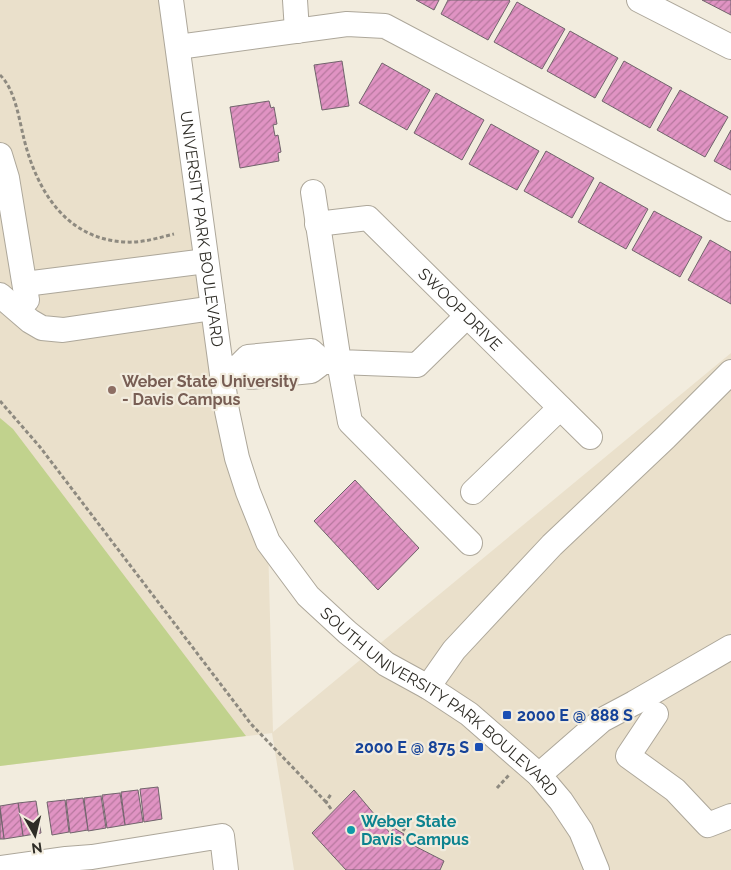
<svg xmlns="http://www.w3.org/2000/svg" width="731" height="870" font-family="Raleway,sans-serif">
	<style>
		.built { fill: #eae0cb }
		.grass { fill: #c1d28d }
		.building { fill: url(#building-hatch); stroke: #71646c }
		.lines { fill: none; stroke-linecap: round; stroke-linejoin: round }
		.minor-casing { stroke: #ada79a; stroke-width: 26 }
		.path { stroke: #8e8a80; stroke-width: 3; stroke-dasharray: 4 2.5; stroke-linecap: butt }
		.minor { stroke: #fff; stroke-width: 24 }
		.education-dot { fill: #8d6e63; stroke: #f2ecde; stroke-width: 2 }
		.transit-dot { fill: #1a4fb4; stroke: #f2ecde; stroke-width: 2 }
		.culture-dot { fill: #0f9aa8; stroke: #f2ecde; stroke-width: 2 }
		.labels { text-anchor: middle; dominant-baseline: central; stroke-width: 4.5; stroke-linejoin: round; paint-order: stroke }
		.street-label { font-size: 16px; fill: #2e2c26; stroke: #f2ecde }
		.education-label { font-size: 16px; font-weight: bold; fill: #785e54; stroke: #f2ecde; text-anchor: start }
		.transit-label { font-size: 16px; font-weight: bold; fill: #164399; stroke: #f2ecde; text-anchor: start }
		.culture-label { font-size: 16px; font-weight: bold; fill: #0d838f; stroke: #f2ecde; text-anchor: start }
	</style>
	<defs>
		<pattern id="building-hatch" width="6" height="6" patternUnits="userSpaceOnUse" patternTransform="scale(1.25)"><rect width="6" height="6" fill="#e093c3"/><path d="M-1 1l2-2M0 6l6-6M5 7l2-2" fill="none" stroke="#b6789e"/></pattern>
	</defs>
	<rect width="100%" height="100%" fill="#f2ecde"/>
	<path class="built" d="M0,0H171L227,411L268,542L273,732L731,353V870H294L272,733L0,766Z"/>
	<path class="grass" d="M0,418L13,429L246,736L0,766Z"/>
	<g class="building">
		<path d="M416,0H439L434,10Z"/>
		<path d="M448,0H509L510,1L488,40L441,14Z"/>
		<path d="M702,0H731V15Z"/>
		<path d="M517,2L565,29L542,69L494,42Z"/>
		<path d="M570,31L618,58L595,98L547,71Z"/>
		<path d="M342,61L349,106L322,110L314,65Z"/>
		<path d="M624,61L672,88L650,128L602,101Z"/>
		<path d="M382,63L430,90L407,130L359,103Z"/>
		<path d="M680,90L728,117L705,157L657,130Z"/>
		<path d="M436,93L484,120L462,160L414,133Z"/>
		<path d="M269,101L271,108L274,107L277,124L273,125L275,136L278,135L281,152L278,153L279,161L240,168L230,107Z"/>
		<path d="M491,124L539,151L517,190L469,164Z"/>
		<path d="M731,130V170L714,161Z"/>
		<path d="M546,151L594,178L572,218L524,191Z"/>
		<path d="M600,182L648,209L626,249L578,222Z"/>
		<path d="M654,211L702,237L680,277L632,250Z"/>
		<path d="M710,240L731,252V304L688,280Z"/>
		<path d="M355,480L419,548L378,590L314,521Z"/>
		<path d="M158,787L162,819L144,822L140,789Z"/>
		<path d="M138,790L143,822L125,825L121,792Z"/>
		<path d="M354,790L390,833L394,828L404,834L401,839L444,861L440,870H346L312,833Z"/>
		<path d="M120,793L125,825L107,828L102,795Z"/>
		<path d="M101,796L106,828L88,831L84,798Z"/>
		<path d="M83,798L88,830L70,833L66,800Z"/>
		<path d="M65,800L69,832L52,835L47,802Z"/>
		<path d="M36,801L41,833L23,836L18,803Z"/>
		<path d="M18,803L23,836L4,839L0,806Z"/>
		<path d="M0,810L4,839H0Z"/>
	</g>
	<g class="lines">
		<defs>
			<g id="minor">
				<path id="s1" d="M171,0L227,411L237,458L248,492L268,542L308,596L347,632L386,664L428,687L469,714L539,775L561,801L581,831L597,870"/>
				<path d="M295,0L297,31"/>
				<path d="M639,0L731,47"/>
				<path d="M178,47L347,24L385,26L731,209"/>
				<path d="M0,155L7,178L27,300"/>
				<path d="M313,192L339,362L417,365L467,316"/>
				<path id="s2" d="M317,224L368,218L590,437"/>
				<path d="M25,284L206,261"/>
				<path d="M0,295L30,321L42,328L63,330L213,308"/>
				<path d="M238,367L250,377L311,371L323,362H339L350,422L470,543"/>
				<path d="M223,369L238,367L248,357L311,351L323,362"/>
				<path d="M473,492L560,408"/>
				<path d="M428,687L454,650L552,545L665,438L731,372"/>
				<path d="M656,714L628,756L675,790L708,825L731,816"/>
				<path d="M539,775L602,720L634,703L731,647"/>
				<path d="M0,868L66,859L92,857L222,836L226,870"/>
			</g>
		</defs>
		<use href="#minor" class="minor-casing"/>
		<g class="path">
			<path d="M0,75C15,89 19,119 24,139C37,191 66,239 125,242C142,243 158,238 174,234"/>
			<path d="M0,401L40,447L251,724L326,802"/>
			<path d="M497,788L509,775"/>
			<path d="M331,809L326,802L331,794"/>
			<path d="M403,831L410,820"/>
		</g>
		<use href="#minor" class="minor"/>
	</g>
	<circle class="education-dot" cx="112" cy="390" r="5"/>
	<g class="transit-dot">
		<rect x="502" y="710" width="10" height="10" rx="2.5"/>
		<rect x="474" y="742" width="10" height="10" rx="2.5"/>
	</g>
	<circle class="culture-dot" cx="351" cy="830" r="5"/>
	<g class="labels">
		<g class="street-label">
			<text stroke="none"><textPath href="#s1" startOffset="231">UNIVERSITY PARK BOULEVARD</textPath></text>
			<text stroke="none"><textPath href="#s2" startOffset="181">SWOOP DRIVE</textPath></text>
			<text stroke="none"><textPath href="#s1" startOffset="789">SOUTH UNIVERSITY PARK BOULEVARD</textPath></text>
		</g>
		<g class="education-label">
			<text x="122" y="381">Weber State University<tspan x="122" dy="18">- Davis Campus</tspan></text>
		</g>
		<g class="transit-label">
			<text x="517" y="715">2000 E @ 888 S</text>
			<text x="469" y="747" text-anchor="end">2000 E @ 875 S</text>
		</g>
		<g class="culture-label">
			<text x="361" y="821">Weber State<tspan x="361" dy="18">Davis Campus</tspan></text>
		</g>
	</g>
	<g transform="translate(35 835) rotate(172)" stroke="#f2ecde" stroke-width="4" paint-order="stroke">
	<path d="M0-4L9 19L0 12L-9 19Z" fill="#2e2c26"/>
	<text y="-8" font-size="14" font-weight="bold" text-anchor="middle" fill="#2e2c26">N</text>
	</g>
</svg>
